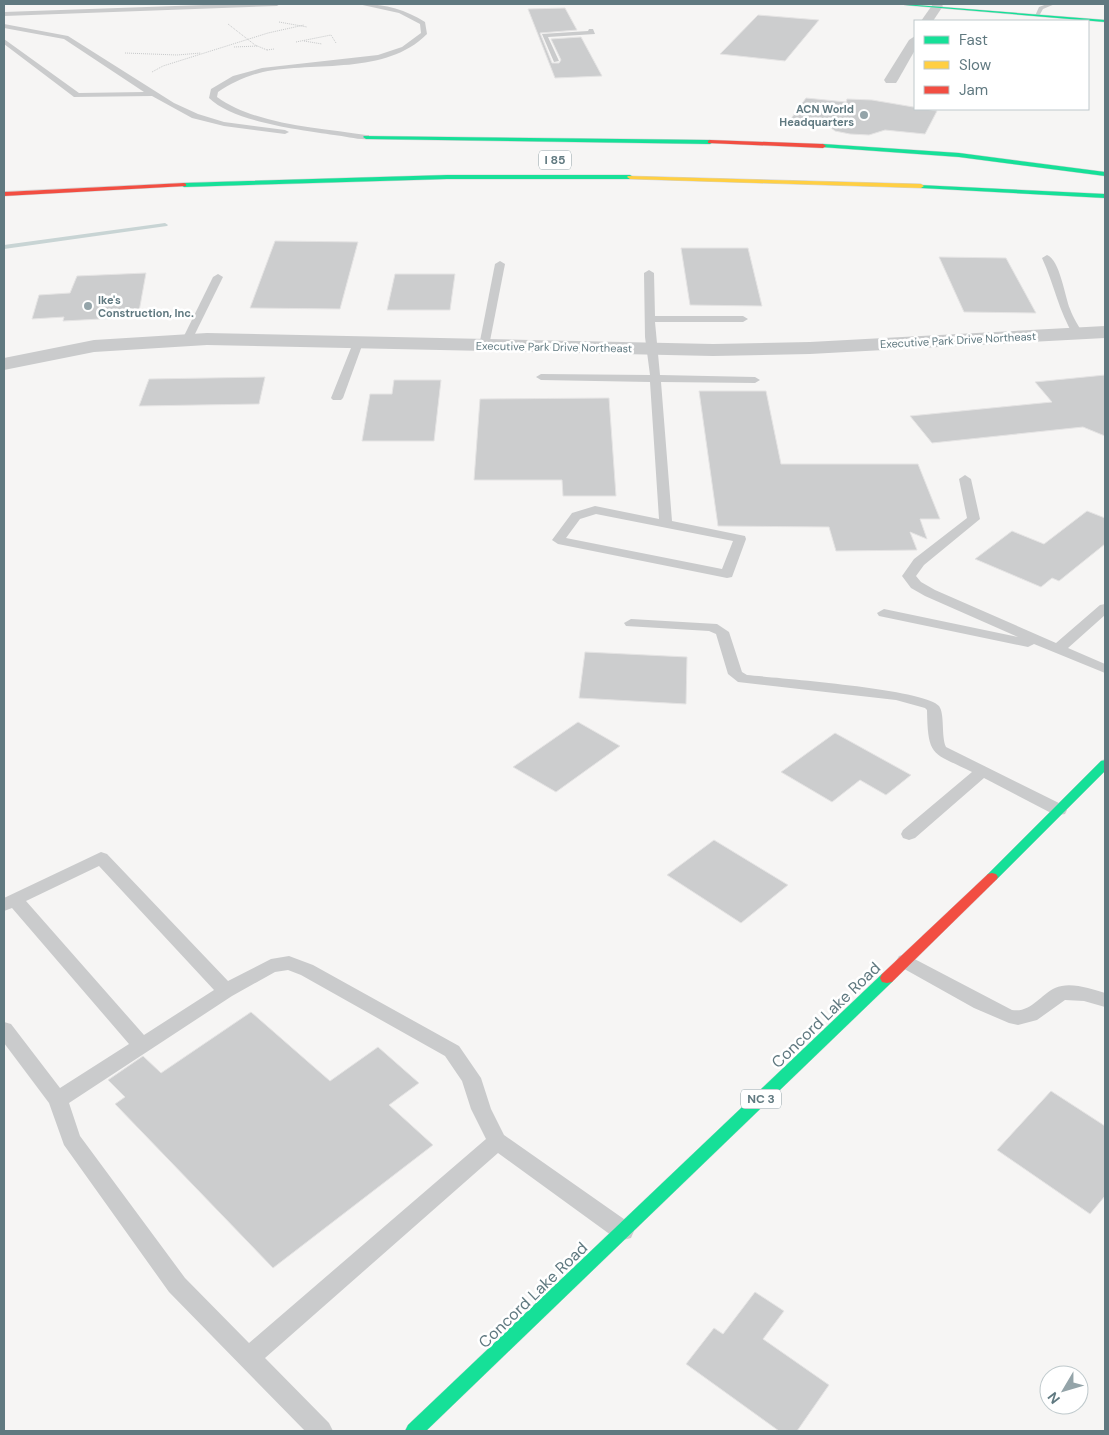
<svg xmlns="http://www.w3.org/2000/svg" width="1109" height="1435" font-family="'DM Sans',sans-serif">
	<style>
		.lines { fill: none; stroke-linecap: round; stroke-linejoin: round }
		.stream { fill: #c8d4d4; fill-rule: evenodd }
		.building { fill: #cccdce; stroke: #e5e4e4 }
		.fast-casing { stroke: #d2d3d4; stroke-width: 1 }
		.slow-casing { stroke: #d2d3d4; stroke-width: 1 }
		.jam-casing { stroke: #d2d3d4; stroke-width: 1 }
		.path { stroke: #c7c9ca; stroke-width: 1; stroke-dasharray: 1 1; stroke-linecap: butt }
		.lane { fill: #cacbcc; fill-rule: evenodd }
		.street { fill: #cacbcc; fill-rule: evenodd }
		.fast { fill: #16e098; fill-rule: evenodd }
		.slow { fill: #ffcf43; fill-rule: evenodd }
		.jam { fill: #f24e42; fill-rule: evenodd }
		.poi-dot { fill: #94a4a9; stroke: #fff; stroke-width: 2 }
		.labels { text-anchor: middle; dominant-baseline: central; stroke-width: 5; stroke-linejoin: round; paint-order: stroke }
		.far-poi-label { font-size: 11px; font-weight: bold; fill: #607980; stroke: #fff; text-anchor: end }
		.far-street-label { font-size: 11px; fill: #607980; stroke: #fff }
		.shield { fill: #fff; stroke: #90a1a6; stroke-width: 1 }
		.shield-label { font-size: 12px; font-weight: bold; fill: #607980 }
		.near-street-label { font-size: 16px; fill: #607980; stroke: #fff }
	</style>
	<rect width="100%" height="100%" fill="#f6f5f4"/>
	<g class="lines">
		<path class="stream" d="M165,223L168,225L167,226L4,249V245Z"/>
	</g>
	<g class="building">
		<path d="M565,8L577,30L540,33L552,63H559L561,60L551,39L581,37L602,76L555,78L528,9Z"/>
		<path d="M758,15L819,20L785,61L720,54Z"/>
		<path d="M806,98L846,102L847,99L872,100L937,111L925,134L885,130L869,135L850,134L835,131L826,124L790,120Z"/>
		<path d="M275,241L358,242L340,309L250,308Z"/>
		<path d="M681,248H748L762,306L690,305Z"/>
		<path d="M939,257L1006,258L1036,313L964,312Z"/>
		<path d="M146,273L138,317L63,321L64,317L32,319L39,295L70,293L77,276Z"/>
		<path d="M395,274H455L450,310H387Z"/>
		<path d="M1105,375V436L1083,427L932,443L910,416L1052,402L1035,382Z"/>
		<path d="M265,377L259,404L139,406L149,379Z"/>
		<path d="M394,380H441L434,441H362L370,394H392Z"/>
		<path d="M699,391H766L781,464H918L940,519H920L927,539L910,532L917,550L836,551L829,527L718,526Z"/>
		<path d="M609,398L616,496H563L562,480H474L480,399Z"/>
		<path d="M1087,511L1105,518V544L1059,581L1052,578L1041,587L975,559L1012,531L1044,544Z"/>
		<path d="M585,652L687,657L686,704L579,698Z"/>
		<path d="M578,722L620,746L556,792L513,767Z"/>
		<path d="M835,733L911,775L886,795L860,780L832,802L781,772Z"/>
		<path d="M714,840L788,885L741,923L667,875Z"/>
		<path d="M251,1012L330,1081L378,1047L419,1083L389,1105L433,1145L273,1268L115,1104L125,1097L108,1080L143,1056L161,1073Z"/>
		<path d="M1051,1091L1105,1126V1196L1090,1214L997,1150Z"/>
		<path d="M755,1292L784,1311L763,1339L829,1385L797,1431H779L686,1364L714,1328L723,1334Z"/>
	</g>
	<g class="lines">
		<defs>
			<g id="fast">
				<path d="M903,4L1105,20V22L905,5Z"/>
				<path d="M364,136L710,140L713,142L710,144L366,139L363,137Z"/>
				<path d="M823,144L959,153L1105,172V176L959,157L821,147V145Z"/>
				<path d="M447,175H630L633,177L630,179H447L184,187L181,185L184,183Z"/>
				<path d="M919,185L1105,194V198L921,188L918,186Z"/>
				<path d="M1105,760V771L996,880H988L986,877L988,874L1101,761Z"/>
				<path d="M887,973L892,974L894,978L892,982L426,1431H405L408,1425L882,974Z"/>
			</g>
			<path id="slow" d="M628,176L921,184L924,186L921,188L630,179L627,177Z"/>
			<g id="jam">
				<path d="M710,140L823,144L826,146L823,148L708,143V141Z"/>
				<path d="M184,183L186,184V186L4,196V192Z"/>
				<path d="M992,873L996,874L998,877L996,880L892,982L887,983L882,982L880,978L882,974L988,874Z"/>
			</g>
		</defs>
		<use href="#fast" class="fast-casing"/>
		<use href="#slow" class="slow-casing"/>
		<use href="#jam" class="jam-casing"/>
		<g class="path">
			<path d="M279,22L307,27"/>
			<path d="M228,24L255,45L267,50"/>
			<path d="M304,41L322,44"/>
			<path d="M296,42L331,35L336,43"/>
			<path d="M234,47L258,46"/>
			<path d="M267,50L274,49"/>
			<path d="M125,53L177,55L201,53"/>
			<path d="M152,72L163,66L268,33L304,25"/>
		</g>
		<g class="lane">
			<path d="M232,4H280L277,6L4,16V12Z"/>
			<path d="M358,4C382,3 405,9 425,22L427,34C385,76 316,61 263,72C246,76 232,83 218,92L217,97C256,125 320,128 366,135H369V139C358,140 345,136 334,135C301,130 233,122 209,98L211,89L233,76L262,68L378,55L402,47L421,33L420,24L399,13Z"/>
			<path d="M1047,4H1055L1043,9L1039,16H1035L1039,7Z"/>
			<path d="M4,24L68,36L174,103L198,114L224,122L285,130L289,132L285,134L224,126L192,118L152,96L74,97L4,44V39L79,93L144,92L64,39L4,28Z"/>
			<path d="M589,29H593L595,34L548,37L559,61L554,62L542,34L588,31Z"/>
			<path d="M1047,255C1060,260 1065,297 1070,309C1073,318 1079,326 1083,334L1082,336H1074C1059,312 1054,284 1042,258Z"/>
			<path d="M500,261L505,264L489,346L484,349L479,346L495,264Z"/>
			<path d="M649,270L654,273L655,316H743L748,319L743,322H655L660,375L755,377L760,380L755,383L661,382L672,521L745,536L746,539L732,577L727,578L558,544L552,540L572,513L595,506L659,519L650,382L541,380L536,377L541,374L650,375L645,337L644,273ZM596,514L733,541L722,569L566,538L580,519Z"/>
			<path d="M218,274L223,277L192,340L187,343L183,342L182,340L213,277Z"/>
			<path d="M358,340L363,343L343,398L341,400H333L331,398L353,343Z"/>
			<path d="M965,475L971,479L980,519L924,565L916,576L921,582L935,590L1056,643L1100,605L1105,604V615L1068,648L1105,664V673L1034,644L1028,647L879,616L877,613L884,609L1018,637L925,596L911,588L902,576L914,559L967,518L959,479Z"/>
			<path d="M631,619L717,624L729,632L742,672L747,675C776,678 926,689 939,706C945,714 941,736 946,747L1065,806L1067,810L1065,814L1059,815L1053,814L984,778L915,838L909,840L903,838L901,834L903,830L972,772C932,752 928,758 927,710L925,708L896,700L738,682L728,674L716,634L709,631L626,626L624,623Z"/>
			<path d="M101,852L107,854L228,981L271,959L289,956L313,965L459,1046L481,1078L491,1109L504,1135L631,1224L634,1231L631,1238L623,1240L615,1238L498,1153L265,1358L329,1423L333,1431H305L169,1292L64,1145L49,1103L4,1043V1022L11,1024L60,1088L129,1044L12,908L4,911V898ZM99,866L214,990L144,1035L26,901ZM288,970L301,975L445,1056L462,1081L471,1109L486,1139L249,1343L185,1278L80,1136L69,1103L232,996L275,972Z"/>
			<path d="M905,954L1012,1010C1031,1013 1040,995 1055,988C1070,981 1091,989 1105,993V1007L1084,1001L1065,1000L1037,1020L1018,1025L1009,1023L974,1008L899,966L896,961L899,956Z"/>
		</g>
		<g class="street">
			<path d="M933,4H941L943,6L933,21H921Z"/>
			<path d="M915,36V50L898,80L896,83H886L884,80L909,40Z"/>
			<path d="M1105,326V338L810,354L713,356L207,345L94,352L4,370V358L94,340L207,333L713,344L810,342Z"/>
		</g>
		<use href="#fast" class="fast"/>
		<use href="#slow" class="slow"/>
		<use href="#jam" class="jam"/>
	</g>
	<g class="poi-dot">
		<circle cx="864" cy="115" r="5"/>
		<circle cx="88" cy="306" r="5"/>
	</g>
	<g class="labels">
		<g class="far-poi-label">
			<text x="854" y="109">ACN World<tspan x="854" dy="13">Headquarters</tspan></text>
			<text x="98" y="300" text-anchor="start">Ike's<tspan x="98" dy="13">Construction, Inc.</tspan></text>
		</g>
		<g class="far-street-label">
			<text transform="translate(958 340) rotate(-3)">Executive Park Drive Northeast</text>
			<text transform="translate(554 347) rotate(1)">Executive Park Drive Northeast</text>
		</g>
		<g class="shield">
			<rect x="539" y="150.5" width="32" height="19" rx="4"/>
			<rect x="741" y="1089.5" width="40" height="19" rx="4"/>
		</g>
		<g class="shield-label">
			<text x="555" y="160">I 85</text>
			<text x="761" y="1099">NC 3</text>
		</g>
		<g class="near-street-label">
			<text transform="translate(826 1015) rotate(-44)">Concord Lake Road</text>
			<text transform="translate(533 1295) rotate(-44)">Concord Lake Road</text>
		</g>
	</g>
	<rect width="1109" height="1435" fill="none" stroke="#607980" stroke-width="10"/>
	<rect x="914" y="20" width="175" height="90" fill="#ffffff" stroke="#bfc9cc"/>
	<rect x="924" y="36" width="25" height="8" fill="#16e098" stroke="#bfc9cc"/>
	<text x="959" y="45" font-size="15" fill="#607980">Fast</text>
	<rect x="924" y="61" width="25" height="8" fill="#ffcf43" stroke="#bfc9cc"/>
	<text x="959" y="70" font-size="15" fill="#607980">Slow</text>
	<rect x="924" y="86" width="25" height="8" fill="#f24e42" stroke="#bfc9cc"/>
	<text x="959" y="95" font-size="15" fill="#607980">Jam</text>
	<g transform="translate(1064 1390) rotate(232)"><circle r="24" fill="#ffffff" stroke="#bfc9cc"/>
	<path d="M0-4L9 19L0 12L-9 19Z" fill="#94a4a9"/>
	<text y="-8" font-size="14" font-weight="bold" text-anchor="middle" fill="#607980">N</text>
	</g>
</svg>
